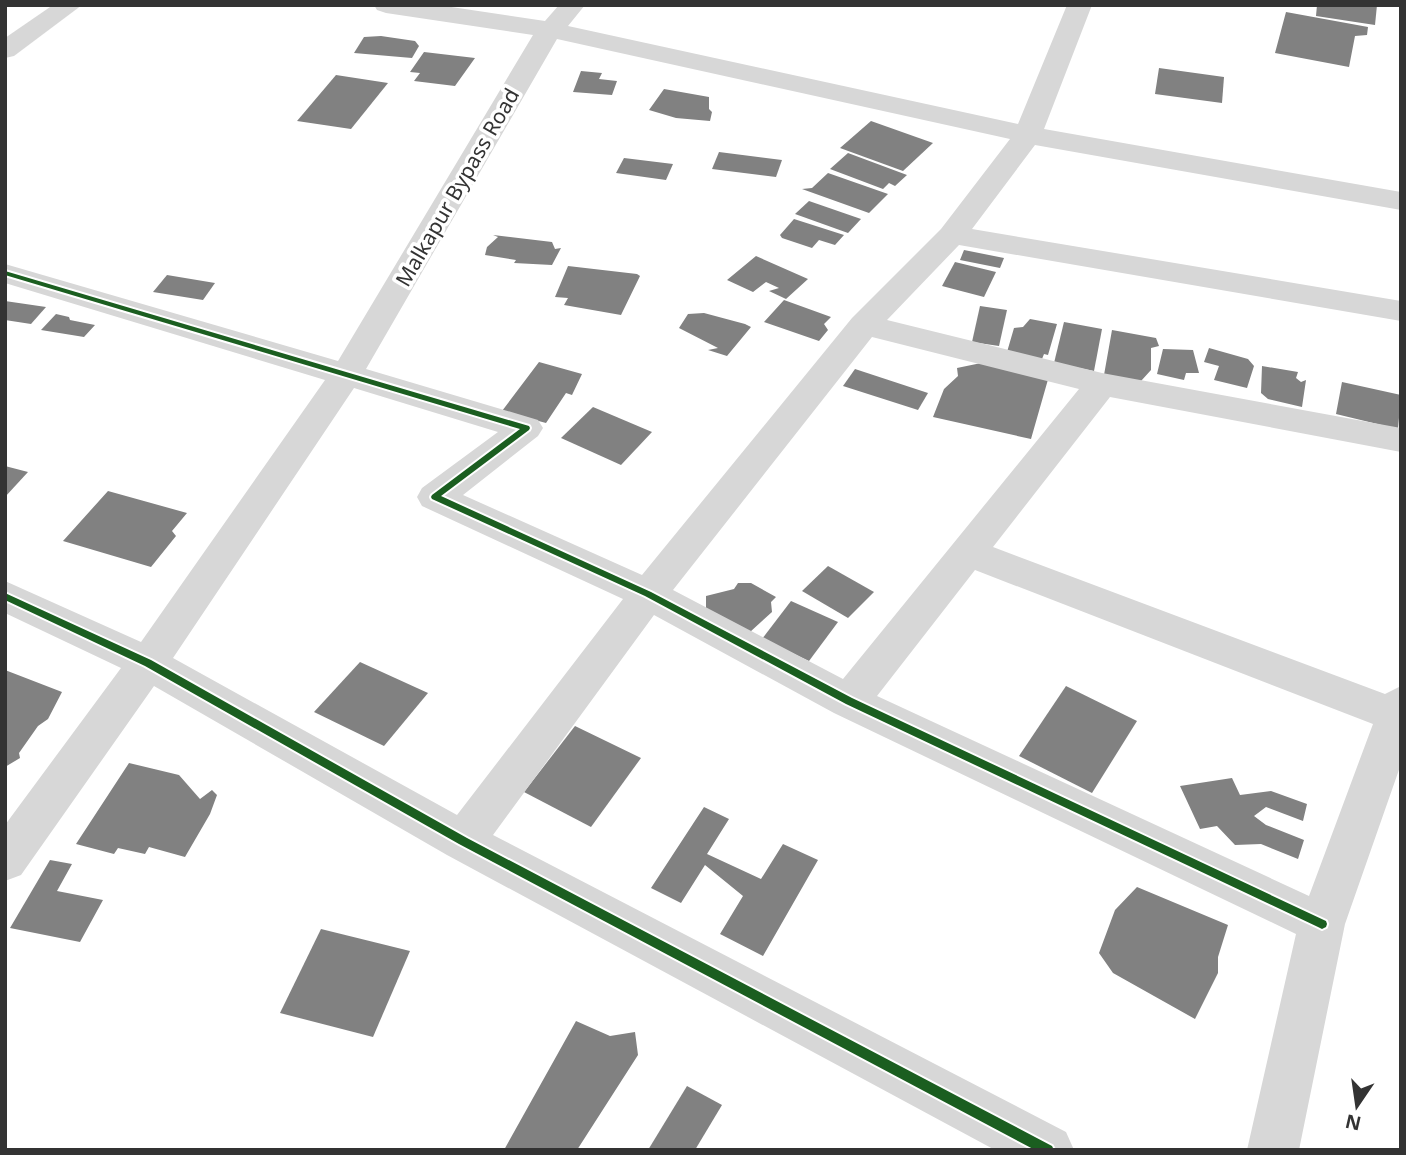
<svg xmlns="http://www.w3.org/2000/svg" width="1406" height="1155" font-family="'Noto Sans',sans-serif">
	<style>
		.building { fill: #818181 }
		.lines { fill: none; stroke-linecap: round; stroke-linejoin: round }
		.minor { fill: #d7d7d7; fill-rule: evenodd }
		.cycleway-casing { stroke: #fff; stroke-width: 4 }
		.cycleway { fill: #1b5e20; fill-rule: evenodd }
		.labels { text-anchor: middle; dominant-baseline: central; stroke-width: 7; stroke-linejoin: round; paint-order: stroke }
		.far-street-label { font-size: 21px; fill: #333; stroke: #fff }
	</style>
	<rect width="100%" height="100%" fill="#fff"/>
	<g class="building">
		<path d="M1317,5H1377L1375,25L1316,16Z"/>
		<path d="M1286,12L1368,27L1367,35L1355,36L1349,67L1275,53Z"/>
		<path d="M381,36L415,41L419,46L412,58L354,53L364,37Z"/>
		<path d="M424,52L475,58L455,86L414,81L420,73L410,72Z"/>
		<path d="M1159,68L1224,77L1222,103L1155,94Z"/>
		<path d="M581,71L602,73L599,79L617,81L612,95L573,92Z"/>
		<path d="M336,75L388,83L351,129L297,121Z"/>
		<path d="M664,89L709,97V109L712,112L710,121L676,118L649,110Z"/>
		<path d="M871,121L933,143L903,171L840,148Z"/>
		<path d="M719,152L782,160L776,177L712,169Z"/>
		<path d="M848,153L907,175L895,186L889,183L883,189L830,169Z"/>
		<path d="M624,158L673,164L666,180L616,173Z"/>
		<path d="M828,173L888,194L869,213L802,189L812,188Z"/>
		<path d="M809,201L861,219L848,233L795,214Z"/>
		<path d="M794,219L844,235L835,245L819,240L812,248L782,238L780,235Z"/>
		<path d="M493,235L552,242L555,249L561,248L552,265L514,263L516,260L485,255L487,247L498,237Z"/>
		<path d="M964,250L1004,258L1000,268L960,260Z"/>
		<path d="M756,256L808,279L786,299L769,291L779,288L766,282L753,292L727,280Z"/>
		<path d="M955,262L996,272L984,297L942,286Z"/>
		<path d="M568,266L637,274L640,276L621,315L564,305L568,298L555,297Z"/>
		<path d="M167,275L215,283L203,300L153,292Z"/>
		<path d="M784,300L831,317L824,324L828,330L819,341L764,322Z"/>
		<path d="M5,301L46,307L31,324L5,320Z"/>
		<path d="M980,306L1007,310L999,346L972,342Z"/>
		<path d="M704,313L745,324L751,327L727,356L708,350L718,348L679,328L688,314Z"/>
		<path d="M56,314L69,317L70,320L95,325L84,337L41,330Z"/>
		<path d="M1030,319L1057,324L1048,355L1044,354L1042,359L1007,352L1014,328L1023,327Z"/>
		<path d="M1064,322L1102,329L1094,371L1054,363Z"/>
		<path d="M1112,330L1156,338L1159,346L1151,348V370L1141,381L1104,375Z"/>
		<path d="M1209,348L1248,359L1254,366L1247,388L1214,380L1219,366L1204,362Z"/>
		<path d="M1163,349L1193,350L1199,373H1186L1184,380L1157,374Z"/>
		<path d="M539,362L582,374L572,395L566,393L546,423L502,411Z"/>
		<path d="M986,362L1049,376L1031,439L933,417L944,389L958,376L957,368Z"/>
		<path d="M1262,366L1298,372L1296,378L1301,382L1306,380L1302,407L1268,399L1261,393Z"/>
		<path d="M855,369L928,393L918,410L843,386Z"/>
		<path d="M1342,382L1401,395L1398,429L1336,414Z"/>
		<path d="M593,407L652,432L621,465L561,438Z"/>
		<path d="M5,466L28,472L5,497Z"/>
		<path d="M108,491L187,513L172,531L176,536L151,567L63,541Z"/>
		<path d="M828,566L874,592L848,618L802,591Z"/>
		<path d="M738,583H751L776,597L771,602L772,612L750,632L706,610V596L734,589Z"/>
		<path d="M791,601L838,622L809,661L762,639Z"/>
		<path d="M360,662L428,693L384,746L314,712Z"/>
		<path d="M5,670L62,692L48,719L38,726L19,753L20,758L5,767Z"/>
		<path d="M1066,686L1137,721L1092,793L1019,756Z"/>
		<path d="M575,726L641,758L591,827L524,792Z"/>
		<path d="M129,763L179,775L200,799L212,790L217,795L210,814L185,857L149,847L145,854L118,848L114,854L76,844Z"/>
		<path d="M1232,778L1240,795L1271,791L1307,804L1303,821L1266,807L1254,816L1266,825L1304,840L1298,859L1261,844L1235,845L1217,826L1200,829L1180,786Z"/>
		<path d="M704,807L729,819L707,854L761,879L783,844L818,860L763,956L720,934L743,896L705,865L681,903L651,888Z"/>
		<path d="M50,860L72,864L57,891L103,900L80,942L10,928Z"/>
		<path d="M1137,887L1228,925L1218,957V973L1195,1019L1113,973L1099,953L1115,910Z"/>
		<path d="M321,929L410,951L373,1037L280,1013Z"/>
		<path d="M576,1021L610,1036L635,1032L638,1055L577,1150H504Z"/>
		<path d="M687,1086L722,1105L695,1150H648Z"/>
	</g>
	<g class="lines">
		<g class="minor">
			<path d="M53,5H82L14,56L5,58V38Z"/>
			<path d="M374,5H438L545,21L559,5H585L568,26L1018,124L1067,5H1092L1044,129L1401,192V210L1035,145L972,229L1401,301V321L959,245L887,320L1102,373L1401,428V452L1110,397L993,547L1385,694L1401,686V764L1345,924L1299,1150H1247L1296,934L834,713L654,615L493,835L1066,1132L1074,1150H995L447,855L154,686L21,875L5,881V825L121,668L5,613V581L141,642L325,380L5,283V264L338,361L533,35L386,13L377,10ZM557,39L1010,139L941,229L852,318L642,575L463,495L538,436L543,428L538,420L366,369ZM872,337L1079,389L843,679L673,590ZM354,388L498,432L422,488L417,497L422,506L623,599L457,815L173,658ZM975,570L1373,724L1309,896L877,696Z"/>
		</g>
		<defs>
			<g id="cycleway">
				<path d="M5,271L529,426L530,428L529,430L441,496L651,592L852,698L1326,921L1327,924L1326,927L1322,929L1318,927L846,704L645,596L432,499L431,497L432,495L520,429L5,275Z"/>
				<path d="M5,593L151,660L467,838L1052,1146L1054,1150H1035L459,844L145,666L5,600Z"/>
			</g>
		</defs>
		<use href="#cycleway" class="cycleway-casing"/>
		<use href="#cycleway" class="cycleway"/>
	</g>
	<g class="labels">
		<g class="far-street-label">
			<text transform="translate(457 187) rotate(-60)">Malkapur Bypass Road</text>
		</g>
	</g>
	<rect width="1406" height="1155" fill="none" stroke="#333333" stroke-width="14"/>
	<g transform="translate(1357 1106) rotate(193)" stroke="#ffffff" stroke-width="5" paint-order="stroke">
	<path d="M0-5L12 26L0 18L-12 26Z" fill="#333333"/>
	<text y="-10" font-size="19" font-weight="bold" text-anchor="middle" fill="#333333">N</text>
	</g>
</svg>
